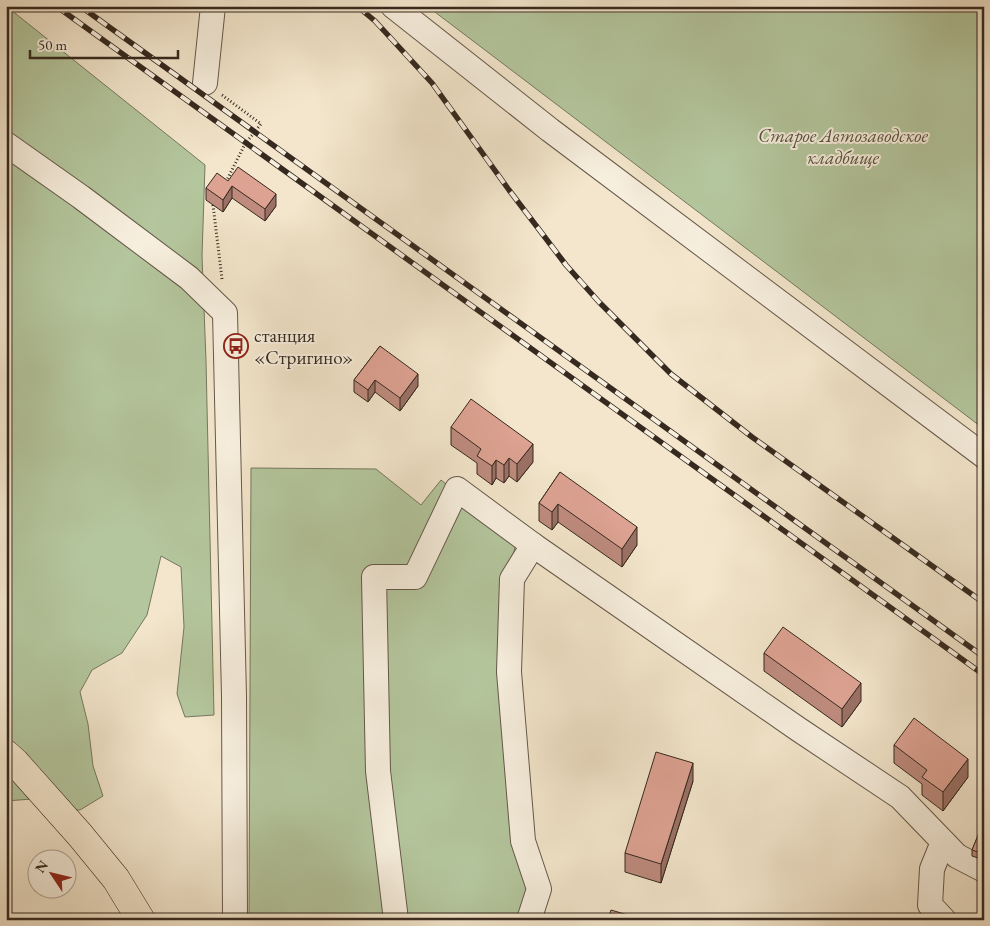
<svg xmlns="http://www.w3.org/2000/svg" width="990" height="926" font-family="'EB Garamond',serif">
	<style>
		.green { fill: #b4c69d; stroke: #75785e }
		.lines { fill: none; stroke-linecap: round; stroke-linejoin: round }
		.minor-casing { stroke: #65584a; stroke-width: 26 }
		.major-casing { stroke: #36291f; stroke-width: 29 }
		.path { stroke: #36291f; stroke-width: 3; stroke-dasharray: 1 2.5; stroke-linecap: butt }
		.minor { stroke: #f7efde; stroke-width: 24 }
		.major { stroke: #f3e6cc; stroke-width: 28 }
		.rail-casing { stroke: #36291f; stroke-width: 5.5 }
		.rail { stroke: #f7efde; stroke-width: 4; stroke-dasharray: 11; stroke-linecap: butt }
		.wall { fill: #be8b7e; stroke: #36291f }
		.shaded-wall { fill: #9b7166; stroke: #36291f }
		.building { fill: #dda292; stroke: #36291f }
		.labels { text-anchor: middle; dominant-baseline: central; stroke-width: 4; stroke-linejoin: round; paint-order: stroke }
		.park-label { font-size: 19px; font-style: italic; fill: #56503e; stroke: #f7efde }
		.poi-label { font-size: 19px; fill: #36291f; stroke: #f7efde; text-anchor: start }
	</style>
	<rect width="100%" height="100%" fill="#f3e6cc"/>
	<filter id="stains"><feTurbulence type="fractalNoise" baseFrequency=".004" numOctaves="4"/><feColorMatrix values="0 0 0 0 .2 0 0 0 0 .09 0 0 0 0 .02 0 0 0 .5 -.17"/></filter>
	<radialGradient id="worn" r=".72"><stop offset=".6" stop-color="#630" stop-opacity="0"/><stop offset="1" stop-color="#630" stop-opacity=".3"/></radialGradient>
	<g class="green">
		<path d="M6,6L205,165L202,256L206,361L214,715L185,717L177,694L184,627L181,567L161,556L147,615L122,653L92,670L80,692L88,724L93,766L103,796L80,810L51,808L32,799L6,801Z"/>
		<path d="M427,6H984V429Z"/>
		<path d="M251,468L376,469L421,505L441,480L517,539L507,581L530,888L520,920H249Z"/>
	</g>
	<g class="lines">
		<defs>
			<g id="minor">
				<path d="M393,6L550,130L984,456"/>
				<path d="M205,83L213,6"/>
				<path d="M6,144L81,197L189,278L225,313L234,696L235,920"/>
				<path d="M943,842L932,869L930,905L944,920"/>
				<path d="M396,920L378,771L374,577H415L457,489L533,545L798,729L900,797L957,856L984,870"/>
				<path d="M529,920L539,889L523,841L509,672L512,579L533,545"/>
			</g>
			<path id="major" d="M6,754L15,762L80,835L116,879L141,920"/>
		</defs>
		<use href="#minor" class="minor-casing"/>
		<use href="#major" class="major-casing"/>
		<g class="path">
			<path d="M222,95L261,124L245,144L226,182"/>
			<path d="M213,205L222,279"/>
		</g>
		<use href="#minor" class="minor"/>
		<use href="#major" class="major"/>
		<defs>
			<g id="rail">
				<path d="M56,6L984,675"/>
				<path d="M80,6L984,657"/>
				<path d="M357,6L375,21L432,83L509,190L566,265L599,302L671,374L752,437L984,603"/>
			</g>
		</defs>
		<use href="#rail" class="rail-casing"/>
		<use href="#rail" class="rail"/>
	</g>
	<g class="wall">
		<path d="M228,181L276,206L265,221L232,198L223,212L206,200V188Z"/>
		<path d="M380,346L418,386L400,411L375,392L368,402L354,392V380Z"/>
		<path d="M451,427L533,462L517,482L509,476L504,483L496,478L492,485L477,474V463L451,445Z"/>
		<path d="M560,472L637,545L622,567L558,522L552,530L539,521V503Z"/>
		<path d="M764,653L861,701L842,727L764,671Z"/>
		<path d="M894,745L968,777L943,811L922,795V784L894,763Z"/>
		<path d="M693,781L661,883L625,872V853Z"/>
		<path d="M984,821V860L972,856V850Z"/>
	</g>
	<g class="shaded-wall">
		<path d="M232,186V198L223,212V200Z"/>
		<path d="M276,194V206L265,221V209Z"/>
		<path d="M418,374V386L400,411V398Z"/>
		<path d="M375,380V392L368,402V390Z"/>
		<path d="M533,444V462L517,482V464Z"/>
		<path d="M509,458V476L504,483V465Z"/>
		<path d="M496,460V478L492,485V466Z"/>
		<path d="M558,504V522L552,530V512Z"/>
		<path d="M637,527V545L622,567V549Z"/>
		<path d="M861,683V701L842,727V709Z"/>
		<path d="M968,759V777L943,811V792Z"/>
		<path d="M693,763V781L661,883V864Z"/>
	</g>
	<g class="building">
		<path d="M238,167L276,194L265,209L232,186L223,200L206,188L217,173L228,181Z"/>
		<path d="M380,346L418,374L400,398L375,380L368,390L354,380Z"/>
		<path d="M471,399L533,444L517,464L509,458L504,465L496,460L492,466L477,456L481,449L451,427Z"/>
		<path d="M560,472L637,527L622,549L558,504L552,512L539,503Z"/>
		<path d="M783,627L861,683L842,709L764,653Z"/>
		<path d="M914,718L968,759L943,792L922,777L927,770L894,745Z"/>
		<path d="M656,752L693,763L661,864L625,853Z"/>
		<path d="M984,821V854L972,850Z"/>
		<path d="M611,910L638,918L637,920H608Z"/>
		<path d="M727,915L743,920H725Z"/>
	</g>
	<defs>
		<symbol id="bus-ring" viewBox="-11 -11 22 22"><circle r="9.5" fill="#f7efde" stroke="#8f2418" stroke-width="1.5"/><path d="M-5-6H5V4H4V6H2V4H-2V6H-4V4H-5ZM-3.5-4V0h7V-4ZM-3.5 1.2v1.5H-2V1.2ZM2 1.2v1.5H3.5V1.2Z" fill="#8f2418"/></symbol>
	</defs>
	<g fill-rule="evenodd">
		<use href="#bus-ring" x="222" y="332" width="28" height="28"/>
	</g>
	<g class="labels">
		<g class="park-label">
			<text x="843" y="135">Старое Автозаводское<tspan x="843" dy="22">кладбище</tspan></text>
		</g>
		<g class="poi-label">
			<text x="254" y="335">станция<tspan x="254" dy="22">«Стригино»</tspan></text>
		</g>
	</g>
	<rect width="990" height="926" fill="none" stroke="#f3e6cc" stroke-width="25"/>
	<rect x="8" y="8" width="975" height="911" fill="none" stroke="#36291f" stroke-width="2.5"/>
	<rect x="12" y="12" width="965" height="901" fill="none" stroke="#36291f"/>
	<g transform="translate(52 874) rotate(305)"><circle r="24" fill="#f7efde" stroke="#aaa092"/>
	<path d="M0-4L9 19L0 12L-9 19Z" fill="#8f2418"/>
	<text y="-8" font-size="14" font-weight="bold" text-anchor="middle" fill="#36291f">N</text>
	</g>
	<path d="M30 50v8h148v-8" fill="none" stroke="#36291f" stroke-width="2.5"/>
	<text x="38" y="50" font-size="15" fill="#36291f" stroke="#f7efde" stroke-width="4" paint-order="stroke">50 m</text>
	<rect width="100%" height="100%" filter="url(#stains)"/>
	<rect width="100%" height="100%" fill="url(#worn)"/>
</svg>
